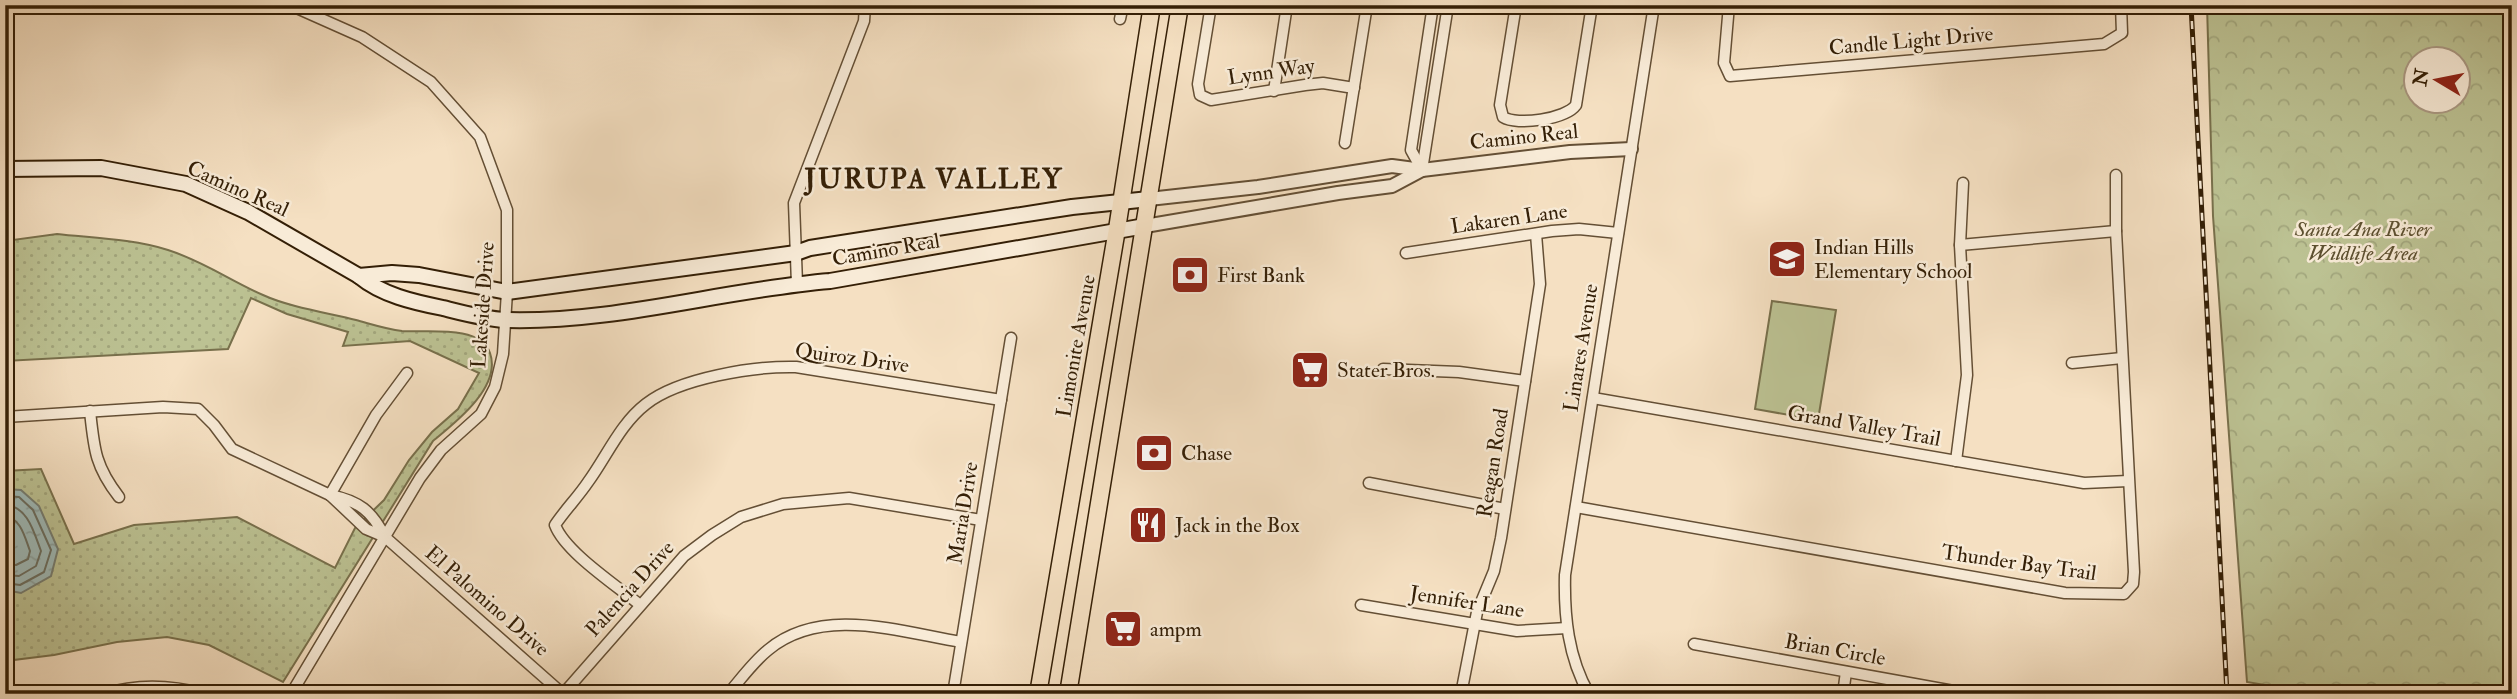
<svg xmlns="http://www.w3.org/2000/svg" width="2517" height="699" font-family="'IM FELL Double Pica',serif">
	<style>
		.grass { fill: url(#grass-dots); stroke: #78704c; stroke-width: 2 }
		.park { fill: url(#park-crowns); stroke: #78704c; stroke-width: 2; fill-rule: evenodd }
		.pitch { fill: #bcc293; stroke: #78704c; stroke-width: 2 }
		.water { fill: url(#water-ripples); stroke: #747d72; stroke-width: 2 }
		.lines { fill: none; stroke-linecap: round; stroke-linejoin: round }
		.shore { stroke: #696d60; stroke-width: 2 }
		.minor-casing { stroke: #644f35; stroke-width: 13 }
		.tertiary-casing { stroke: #644f35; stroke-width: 16 }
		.secondary-casing { stroke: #341f06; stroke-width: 18 }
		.primary-casing { stroke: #341f06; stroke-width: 19 }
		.minor { stroke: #f8ebd7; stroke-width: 10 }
		.tertiary { stroke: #f8ebd7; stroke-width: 12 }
		.secondary { stroke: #f8ebd7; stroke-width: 14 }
		.primary { stroke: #f5e0c2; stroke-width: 16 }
		.rail-casing { stroke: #341f06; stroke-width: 5 }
		.rail { stroke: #f8ebd7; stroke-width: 2.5; stroke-dasharray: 8; stroke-linecap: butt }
		.labels { text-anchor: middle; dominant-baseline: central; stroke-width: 5; stroke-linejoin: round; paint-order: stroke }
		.street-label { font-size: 21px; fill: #341f06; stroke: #f8ebd7 }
		.park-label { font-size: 21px; font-style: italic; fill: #5d5030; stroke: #f8ebd7 }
		.poi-label { font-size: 21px; fill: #341f06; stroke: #f8ebd7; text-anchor: start }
		.district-label { font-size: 28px; font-weight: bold; letter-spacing: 2px; fill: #341f06; stroke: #f8ebd7 }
	</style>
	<defs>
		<pattern id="grass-dots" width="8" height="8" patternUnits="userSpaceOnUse" patternTransform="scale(1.75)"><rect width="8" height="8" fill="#bcc293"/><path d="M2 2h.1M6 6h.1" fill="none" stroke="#a2a67d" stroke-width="1.8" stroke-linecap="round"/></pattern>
		<pattern id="park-crowns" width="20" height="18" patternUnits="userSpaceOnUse" patternTransform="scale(1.75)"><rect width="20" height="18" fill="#bcc293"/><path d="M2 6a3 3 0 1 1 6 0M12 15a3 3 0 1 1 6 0" fill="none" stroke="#a2a67d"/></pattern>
		<pattern id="water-ripples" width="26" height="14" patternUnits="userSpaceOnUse" patternTransform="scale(1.75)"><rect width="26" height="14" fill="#9ebbba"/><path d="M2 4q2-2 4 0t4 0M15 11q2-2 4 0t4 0" fill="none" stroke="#89a09e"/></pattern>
	</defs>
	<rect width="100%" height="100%" fill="#f5e0c2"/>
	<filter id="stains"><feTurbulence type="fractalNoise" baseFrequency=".00286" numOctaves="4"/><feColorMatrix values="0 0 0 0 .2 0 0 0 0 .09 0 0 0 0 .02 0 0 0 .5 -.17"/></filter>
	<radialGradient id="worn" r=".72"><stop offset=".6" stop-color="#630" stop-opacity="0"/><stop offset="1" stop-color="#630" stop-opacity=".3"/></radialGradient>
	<path class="grass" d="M57,234C93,238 133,239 168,250C203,261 231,281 263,295C289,307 328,313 356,320C371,324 386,329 402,331C425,333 480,324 490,353C502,387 455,423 433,441L283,682L209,645L167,637L117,642L54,655L5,661V471L41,469L74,544L134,525L237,517L335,568L355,528L384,500L409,460L432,432L458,409L479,373L410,341L343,346L348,332L287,314L251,298L228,349L5,361V241Z"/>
	<path class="park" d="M2207,5H2512V694H2318L2247,682L2213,216ZM2416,60H2458V102H2416Z"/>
	<path class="pitch" d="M1772,301L1836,310L1818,420L1755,409Z"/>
	<path class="water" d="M5,489L21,490L39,506L58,549L51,576L21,593L5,590Z"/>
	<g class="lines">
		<g class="shore">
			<path d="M5,496L19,497L33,510L51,550L44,572L20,585L5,583"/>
			<path d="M5,505C28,506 34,533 41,551L36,566L19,576L5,575"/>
			<path d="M5,516C21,518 25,538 30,551L28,559L16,565L5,564"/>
		</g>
		<defs>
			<g id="minor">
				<path d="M290,5L362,37L431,82L480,137L507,210V292L503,354L495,387L481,414L441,450L420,478L291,694"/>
				<path d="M1211,5L1198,84L1200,95L1211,100L1305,85L1323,83L1354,88"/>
				<path d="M1516,5L1500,105L1503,117C1517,126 1566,119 1576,105L1592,5"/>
				<path d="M1729,5L1724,63L1730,76L2104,44L2122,33L2121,5"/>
				<path d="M1120,19L1123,5"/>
				<path d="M1274,91L1287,5"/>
				<path d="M1345,143L1367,5"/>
				<path d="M1422,170L1411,150L1433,5"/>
				<path d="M1422,170L1448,5"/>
				<path d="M1960,245L2116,231"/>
				<path d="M1406,253L1552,231L1579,229L1618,233"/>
				<path d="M797,284L794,203L864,21L865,5"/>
				<path d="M2072,363L2122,358"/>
				<path d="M1383,369L1459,372L1525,381"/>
				<path d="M1593,398L2084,483L2128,481"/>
				<path d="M90,411C94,449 95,466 119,497"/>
				<path d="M5,417L163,407L198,409L214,425L232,449L330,495L376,415L407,373"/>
				<path d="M1956,461L1967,375L1960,245L1963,183"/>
				<path d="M1369,483L1505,509"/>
				<path d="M1576,507L2065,593L2124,594L2133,584L2134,572L2116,231V175"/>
				<path d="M385,537C372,511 359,501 330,495L366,529L385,537L563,694"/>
				<path d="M640,605C616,585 565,552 555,525C565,510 578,497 588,482C607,456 620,424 646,404C679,378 754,366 796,367L1001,400"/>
				<path d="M1361,605L1517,631L1567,628"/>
				<path d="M1694,644L1970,694"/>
				<path d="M104,694C136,684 171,685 204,694"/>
				<path d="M563,694L684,556L712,535L741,517L783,504L849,498L981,520"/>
				<path d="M728,694C741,679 753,662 768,650C822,605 900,632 961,642"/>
				<path d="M953,694L1011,338"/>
				<path d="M1461,694L1477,612L1494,571L1501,538L1540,284L1536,234"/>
				<path d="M1589,694C1568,657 1564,616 1565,575L1654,5"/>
				<path d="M1843,694L1846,672"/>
			</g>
			<g id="tertiary">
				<path d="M1149,199L1258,187L1392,166L1422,170L1570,152L1631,149"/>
				<path d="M1145,226L1338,193L1392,186L1422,170"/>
			</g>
			<g id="secondary">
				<path d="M5,169L101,168L186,184L248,212L359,276C382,295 413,302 443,308C463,313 485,319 506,320C616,323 721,290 830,281L1145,226"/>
				<path d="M359,276L392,273L419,275L507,292L796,253L810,248L1072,207L1149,199"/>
			</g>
			<g id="primary">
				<path d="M1038,694L1117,229L1152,5"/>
				<path d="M1068,694L1180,5"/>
			</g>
		</defs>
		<use href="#minor" class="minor-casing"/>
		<use href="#tertiary" class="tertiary-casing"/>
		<use href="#secondary" class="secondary-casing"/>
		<use href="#primary" class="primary-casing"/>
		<use href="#minor" class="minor"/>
		<use href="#tertiary" class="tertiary"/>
		<use href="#secondary" class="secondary"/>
		<use href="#primary" class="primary"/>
		<defs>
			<path id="rail" d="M2191,5L2227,694"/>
		</defs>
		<use href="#rail" class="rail-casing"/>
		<use href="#rail" class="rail"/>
	</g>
	<defs>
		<symbol id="school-square" viewBox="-11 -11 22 22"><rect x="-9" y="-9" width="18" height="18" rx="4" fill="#8f2418" stroke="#f8ebd7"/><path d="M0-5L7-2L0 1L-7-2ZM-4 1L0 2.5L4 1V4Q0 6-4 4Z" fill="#fff"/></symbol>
		<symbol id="bank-square" viewBox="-11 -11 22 22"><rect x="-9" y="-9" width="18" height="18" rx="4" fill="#8f2418" stroke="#f8ebd7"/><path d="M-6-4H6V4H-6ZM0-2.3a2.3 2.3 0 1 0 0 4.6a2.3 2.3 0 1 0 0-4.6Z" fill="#fff"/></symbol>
		<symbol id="supermarket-square" viewBox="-11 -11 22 22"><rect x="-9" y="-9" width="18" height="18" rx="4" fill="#8f2418" stroke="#f8ebd7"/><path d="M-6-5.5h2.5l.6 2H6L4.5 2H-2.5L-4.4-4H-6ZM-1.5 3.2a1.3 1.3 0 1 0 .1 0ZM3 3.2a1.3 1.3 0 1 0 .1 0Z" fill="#fff"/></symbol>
		<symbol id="restaurant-square" viewBox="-11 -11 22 22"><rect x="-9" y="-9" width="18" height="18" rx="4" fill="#8f2418" stroke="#f8ebd7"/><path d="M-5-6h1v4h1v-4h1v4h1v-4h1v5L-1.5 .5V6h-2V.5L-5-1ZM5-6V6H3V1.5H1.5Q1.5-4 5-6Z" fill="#fff"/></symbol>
	</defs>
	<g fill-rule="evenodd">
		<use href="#school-square" x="1765" y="237" width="44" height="44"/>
		<use href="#bank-square" x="1168" y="253" width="44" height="44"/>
		<use href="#supermarket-square" x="1288" y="348" width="44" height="44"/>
		<use href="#bank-square" x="1132" y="431" width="44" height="44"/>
		<use href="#restaurant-square" x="1126" y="503" width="44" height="44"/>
		<use href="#supermarket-square" x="1101" y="607" width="44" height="44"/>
	</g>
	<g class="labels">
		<g class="street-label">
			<text transform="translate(1911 41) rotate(-5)">Candle Light Drive</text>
			<text transform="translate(1271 72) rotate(-8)">Lynn Way</text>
			<text transform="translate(1524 137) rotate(-6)">Camino Real</text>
			<text transform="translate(238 189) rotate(24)">Camino Real</text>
			<text transform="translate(1509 219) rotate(-8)">Lakaren Lane</text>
			<text transform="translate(886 250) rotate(-10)">Camino Real</text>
			<text transform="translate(483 305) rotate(-86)">Lakeside Drive</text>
			<text transform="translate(1076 346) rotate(-80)">Limonite Avenue</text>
			<text transform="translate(1581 348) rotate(-81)">Linares Avenue</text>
			<text transform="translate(852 358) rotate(8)">Quiroz Drive</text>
			<text transform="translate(1864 426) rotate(10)">Grand Valley Trail</text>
			<text transform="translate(1493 463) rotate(-81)">Reagan Road</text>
			<text transform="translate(963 513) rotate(-81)">Maria Drive</text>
			<text transform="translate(2019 563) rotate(8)">Thunder Bay Trail</text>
			<text transform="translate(630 589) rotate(-48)">Palencia Drive</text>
			<text transform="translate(487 601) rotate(41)">El Palomino Drive</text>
			<text transform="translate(1467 602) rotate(9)">Jennifer Lane</text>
			<text transform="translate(1835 650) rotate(10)">Brian Circle</text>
		</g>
		<g class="park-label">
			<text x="2363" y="229">Santa Ana River<tspan x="2363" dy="24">Wildlife Area</tspan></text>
		</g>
		<g class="poi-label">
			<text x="1814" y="247">Indian Hills<tspan x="1814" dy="24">Elementary School</tspan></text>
			<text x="1217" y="275">First Bank</text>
			<text x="1337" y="370">Stater Bros.</text>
			<text x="1181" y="453">Chase</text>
			<text x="1175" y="525">Jack in the Box</text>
			<text x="1150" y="629">ampm</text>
		</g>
		<g class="district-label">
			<text x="934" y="179">JURUPA VALLEY</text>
		</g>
	</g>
	<rect width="2517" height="699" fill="none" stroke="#f5e0c2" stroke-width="28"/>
	<rect x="7" y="7" width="2503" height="685" fill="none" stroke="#341f06" stroke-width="3.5"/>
	<rect x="14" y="14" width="2489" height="671" fill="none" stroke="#341f06" stroke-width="2"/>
	<g transform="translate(2437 80) rotate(280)"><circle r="33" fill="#f8ebd7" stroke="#aa9983" stroke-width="2"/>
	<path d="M0-5L12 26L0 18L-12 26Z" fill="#8f2418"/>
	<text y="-10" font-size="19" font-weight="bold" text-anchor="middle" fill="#341f06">N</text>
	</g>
	<rect width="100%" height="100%" filter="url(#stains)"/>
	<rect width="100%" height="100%" fill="url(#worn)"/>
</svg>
